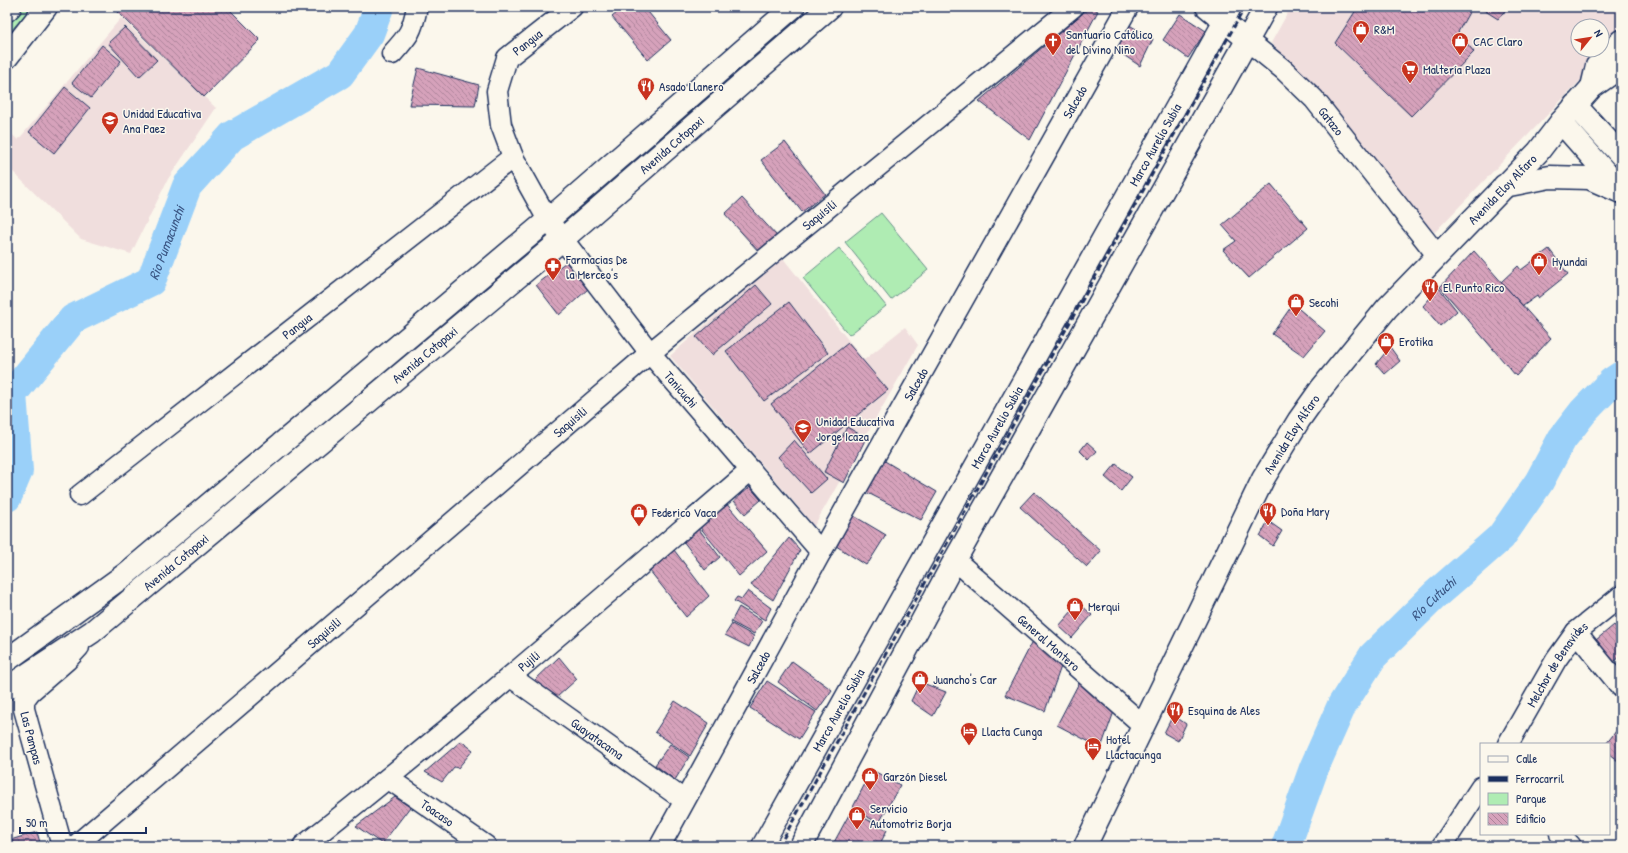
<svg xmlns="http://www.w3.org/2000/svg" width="1628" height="853" font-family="'Patrick Hand',sans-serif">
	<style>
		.built { fill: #f0dedd; fill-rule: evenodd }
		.green { fill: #afecb3; stroke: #658e88 }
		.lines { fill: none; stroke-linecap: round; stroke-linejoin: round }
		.river { stroke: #9ad0f9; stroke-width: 30 }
		.building { fill: url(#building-back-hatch); stroke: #1b2f5e }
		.minor-casing { stroke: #1b2f5e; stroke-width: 23 }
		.tertiary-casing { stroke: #1b2f5e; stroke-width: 25 }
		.secondary-casing { stroke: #1b2f5e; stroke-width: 25 }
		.primary-casing { stroke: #1b2f5e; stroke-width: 25 }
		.minor { stroke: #fbf7ec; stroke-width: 20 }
		.tertiary { stroke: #fbf7ec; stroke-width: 22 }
		.secondary { stroke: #fbf7ec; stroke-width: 22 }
		.primary { stroke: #fbf7ec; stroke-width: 22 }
		.rail { stroke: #1b2f5e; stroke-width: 3; stroke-dasharray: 6 3; stroke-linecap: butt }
		.labels { text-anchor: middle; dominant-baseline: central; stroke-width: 3; stroke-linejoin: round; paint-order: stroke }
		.poi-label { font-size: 13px; fill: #1b2f5e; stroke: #fbf7ec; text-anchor: start }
		.street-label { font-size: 13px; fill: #1b2f5e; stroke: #fbf7ec }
		.water-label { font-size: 14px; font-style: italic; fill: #3b5785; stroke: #fbf7ec }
	</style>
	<defs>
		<pattern id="building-back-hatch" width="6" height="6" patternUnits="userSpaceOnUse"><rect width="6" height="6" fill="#d6a2bb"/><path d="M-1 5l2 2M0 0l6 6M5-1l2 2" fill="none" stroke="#ad849b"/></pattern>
	</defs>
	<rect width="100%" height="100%" fill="#fbf7ec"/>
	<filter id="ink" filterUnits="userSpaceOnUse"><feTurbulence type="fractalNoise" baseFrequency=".025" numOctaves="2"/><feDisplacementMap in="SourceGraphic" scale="8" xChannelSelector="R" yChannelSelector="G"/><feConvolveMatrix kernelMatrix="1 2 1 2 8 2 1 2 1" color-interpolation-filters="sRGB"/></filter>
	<g filter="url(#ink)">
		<g class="built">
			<path d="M1291,7H1621V38L1435,232L1421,223L1356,137L1271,43ZM1578,26H1602V50H1578Z"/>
			<path d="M121,18L216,108L168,179L131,254L81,239L7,166V130L18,140Z"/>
			<path d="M782,257L864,360L905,327L918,345L814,526L670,356Z"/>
		</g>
		<g class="green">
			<path d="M18,7H32L7,35V20Z"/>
			<path d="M881,213L928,270L891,300L845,242Z"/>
			<path d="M839,248L886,306L849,335L803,278Z"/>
		</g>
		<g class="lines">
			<g class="river">
				<path id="s1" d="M7,497L18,471L12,394L73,319L151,281L187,186L232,136L340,74L369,34L379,7"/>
				<path id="s2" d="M1286,846L1314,768L1342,705L1373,656L1436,594L1501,537L1539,482L1562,439L1583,412L1612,382L1621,376"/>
			</g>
		</g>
		<g class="building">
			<path d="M113,7H227L260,40L204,97Z"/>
			<path d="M624,7H644L671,40L648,60L612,17Z"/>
			<path d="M1090,7L1098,11L1030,140L979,101Z"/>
			<path d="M1358,7H1431L1434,10L1437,7H1472L1458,32L1474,52L1411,116L1335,43Z"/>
			<path d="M1479,7H1508L1498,19Z"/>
			<path d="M1180,14L1206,31L1188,58L1163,40Z"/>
			<path d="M1126,23L1153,39L1140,66L1110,46Z"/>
			<path d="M125,27L157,60L139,77L108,43Z"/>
			<path d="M102,45L121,61L91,98L72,83Z"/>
			<path d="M418,68L479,85L475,106L409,105Z"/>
			<path d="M65,87L90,108L54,153L29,132Z"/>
			<path d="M785,142L825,194L802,212L761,160Z"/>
			<path d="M1271,184L1308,228L1249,278L1223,250L1236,241L1222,225Z"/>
			<path d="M742,198L777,236L759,252L725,214Z"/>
			<path d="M1549,249L1568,274L1538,298L1537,296L1523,306L1501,282L1518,266L1521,270Z"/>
			<path d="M1474,251L1551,338L1516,376L1440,287Z"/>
			<path d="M566,262L588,289L559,315L536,285Z"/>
			<path d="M756,285L772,304L712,355L696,337Z"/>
			<path d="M1439,288L1457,311L1440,326L1423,306Z"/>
			<path d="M789,302L828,353L764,401L726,351Z"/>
			<path d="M1293,304L1325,331L1304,356L1272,334Z"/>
			<path d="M848,343L888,390L810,454L771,404Z"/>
			<path d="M1390,347L1400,361L1385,374L1376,364Z"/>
			<path d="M847,427L866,438L844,483L824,472Z"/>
			<path d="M794,440L827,479L811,493L778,457Z"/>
			<path d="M1087,442L1097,451L1089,460L1080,451Z"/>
			<path d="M883,460L937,492L921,520L866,492Z"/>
			<path d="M1116,464L1132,477L1121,491L1105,477Z"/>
			<path d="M750,487L761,500L745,514L734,501Z"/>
			<path d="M1034,492L1101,551L1087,567L1020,507Z"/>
			<path d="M725,502L767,551L739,576L699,526Z"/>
			<path d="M849,513L886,535L869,562H868L866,565L833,544Z"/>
			<path d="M1268,521L1282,531L1273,546L1260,536Z"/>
			<path d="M698,528L720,557L705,570L683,541Z"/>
			<path d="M789,538L800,550L773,600L751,585Z"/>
			<path d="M674,550L709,596L686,617L650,571Z"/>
			<path d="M748,591L771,608L765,620L734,601L737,597L742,599Z"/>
			<path d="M1079,603L1092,615L1072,638L1059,626Z"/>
			<path d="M739,607L762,621L754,634L731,622Z"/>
			<path d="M732,624L754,636L749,647L725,635Z"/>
			<path d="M1614,625L1621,633V656L1608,667L1590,645Z"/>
			<path d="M1034,639L1063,661L1045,711L1005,695Z"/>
			<path d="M559,657L577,679L557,697L534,681Z"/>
			<path d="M792,661L832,690L817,711L778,682Z"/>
			<path d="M1082,677L1116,706L1101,748L1057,725Z"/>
			<path d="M767,681L816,712L799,739L750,708Z"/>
			<path d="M920,682L946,692L933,716L911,701Z"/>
			<path d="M675,701L709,723L690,756L655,732Z"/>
			<path d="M1173,715L1186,724L1178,741L1164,733Z"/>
			<path d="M1620,726L1621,727V756L1618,761L1609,754V744H1606Z"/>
			<path d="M461,741L473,750L458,768L454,767L442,782L425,772Z"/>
			<path d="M670,744L689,757L675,780L655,765Z"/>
			<path d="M872,770L900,785L879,823L852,809Z"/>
			<path d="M395,797L410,807L382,844L356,826Z"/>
			<path d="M851,811L887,830L879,846H832Z"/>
			<path d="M37,832L41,846H7V841Z"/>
			<path d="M340,839L349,846H331Z"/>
		</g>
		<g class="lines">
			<defs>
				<g id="minor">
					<path id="s3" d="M572,7L507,58L497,91L501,125L513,157L548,220L650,353L821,552"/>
					<path id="s4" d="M1206,7L1284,70L1314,99L1437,255"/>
					<path d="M392,54C409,35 412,32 417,7"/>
					<path id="s5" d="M80,495L513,157"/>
					<path id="s6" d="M955,560L1143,725"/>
					<path d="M1576,632L1621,687"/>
					<path id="s7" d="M511,677L684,800"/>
					<path id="s8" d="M1508,744L1556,660L1576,632L1621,596"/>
					<path id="s9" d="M389,779L486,846"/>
					<path d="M1560,834L1571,846"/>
					<path d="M62,846L24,709V700L30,692L67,660L79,647"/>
					<path id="s10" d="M75,846L650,353L1073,7"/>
					<path id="s11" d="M303,846C456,726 603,597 751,470"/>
					<path id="s12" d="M660,846L821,552L1128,7"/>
					<path id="s13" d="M762,846L1224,21L1231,7"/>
					<path d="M1442,846L1481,787"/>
				</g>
				<g id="tertiary">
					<path d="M7,10L10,7"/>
					<path d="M7,57L46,7"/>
					<path d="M801,846L955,560L1266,7"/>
				</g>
				<g id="secondary">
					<path d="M1575,105L1621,155"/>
					<path d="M1561,122L1621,190"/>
					<path d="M7,660L126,574L548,220L793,7"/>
					<path id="s14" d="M7,688L92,632L563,239L830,7"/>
				</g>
				<g id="primary">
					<path d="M1592,87L1597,66L1621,41"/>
					<path d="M1504,186L1550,177L1589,178L1621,192"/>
					<path id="s15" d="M1085,846L1263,479L1299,420L1321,389L1387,308L1538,152L1561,122L1592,87L1612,73L1621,64"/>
				</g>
			</defs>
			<use href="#minor" class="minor-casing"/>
			<use href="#tertiary" class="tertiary-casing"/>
			<use href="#secondary" class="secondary-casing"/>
			<use href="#primary" class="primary-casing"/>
			<use href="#minor" class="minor"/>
			<use href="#tertiary" class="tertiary"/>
			<use href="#secondary" class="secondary"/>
			<use href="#primary" class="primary"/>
			<path class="rail" d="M779,846L1245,7"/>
		</g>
	</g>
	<defs>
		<symbol id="shop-pin" viewBox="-11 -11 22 30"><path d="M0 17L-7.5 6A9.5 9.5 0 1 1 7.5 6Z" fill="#c8321e" stroke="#fbf7ec"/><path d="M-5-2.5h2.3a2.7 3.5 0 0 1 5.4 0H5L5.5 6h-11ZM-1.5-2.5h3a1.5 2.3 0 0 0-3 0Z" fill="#fff"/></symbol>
		<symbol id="church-pin" viewBox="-11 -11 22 30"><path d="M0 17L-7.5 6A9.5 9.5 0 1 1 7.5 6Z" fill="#c8321e" stroke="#fbf7ec"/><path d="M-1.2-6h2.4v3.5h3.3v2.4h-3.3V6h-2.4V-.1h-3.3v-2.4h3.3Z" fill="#fff"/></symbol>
		<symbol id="supermarket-pin" viewBox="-11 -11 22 30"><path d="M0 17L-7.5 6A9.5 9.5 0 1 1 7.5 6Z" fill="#c8321e" stroke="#fbf7ec"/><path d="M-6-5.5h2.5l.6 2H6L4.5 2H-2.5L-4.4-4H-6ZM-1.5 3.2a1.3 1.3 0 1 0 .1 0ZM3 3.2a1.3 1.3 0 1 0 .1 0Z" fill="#fff"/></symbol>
		<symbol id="restaurant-pin" viewBox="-11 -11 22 30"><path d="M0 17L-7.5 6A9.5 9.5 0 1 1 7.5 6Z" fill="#c8321e" stroke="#fbf7ec"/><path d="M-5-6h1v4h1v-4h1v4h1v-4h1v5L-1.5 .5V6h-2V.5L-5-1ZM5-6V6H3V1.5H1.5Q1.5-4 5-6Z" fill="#fff"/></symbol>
		<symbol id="school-pin" viewBox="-11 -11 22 30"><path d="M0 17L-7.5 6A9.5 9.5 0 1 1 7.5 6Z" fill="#c8321e" stroke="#fbf7ec"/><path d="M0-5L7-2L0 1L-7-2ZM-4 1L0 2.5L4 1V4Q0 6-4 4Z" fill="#fff"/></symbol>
		<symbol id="pharmacy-pin" viewBox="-11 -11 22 30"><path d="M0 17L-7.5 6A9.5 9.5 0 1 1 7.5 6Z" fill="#c8321e" stroke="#fbf7ec"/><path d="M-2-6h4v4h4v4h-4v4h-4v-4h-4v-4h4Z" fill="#fff"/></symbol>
		<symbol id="hotel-pin" viewBox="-11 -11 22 30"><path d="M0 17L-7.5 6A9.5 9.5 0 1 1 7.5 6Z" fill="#c8321e" stroke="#fbf7ec"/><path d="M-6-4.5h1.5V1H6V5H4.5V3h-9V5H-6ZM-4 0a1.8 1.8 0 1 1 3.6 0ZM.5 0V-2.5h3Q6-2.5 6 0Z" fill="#fff"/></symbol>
	</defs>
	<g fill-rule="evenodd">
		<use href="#shop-pin" x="1351" y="19" width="20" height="27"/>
		<use href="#church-pin" x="1043" y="31" width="20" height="27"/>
		<use href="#shop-pin" x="1450" y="31" width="20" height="27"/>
		<use href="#supermarket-pin" x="1400" y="59" width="20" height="27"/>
		<use href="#restaurant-pin" x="636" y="76" width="20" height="27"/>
		<use href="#school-pin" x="100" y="110" width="20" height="27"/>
		<use href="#shop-pin" x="1529" y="251" width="20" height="27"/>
		<use href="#pharmacy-pin" x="543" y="256" width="20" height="27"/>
		<use href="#restaurant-pin" x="1420" y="277" width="20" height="27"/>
		<use href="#shop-pin" x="1286" y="292" width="20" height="27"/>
		<use href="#shop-pin" x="1376" y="331" width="20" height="27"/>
		<use href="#school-pin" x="793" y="418" width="20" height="27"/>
		<use href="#restaurant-pin" x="1258" y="501" width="20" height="27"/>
		<use href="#shop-pin" x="629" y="502" width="20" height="27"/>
		<use href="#shop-pin" x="1065" y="596" width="20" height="27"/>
		<use href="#shop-pin" x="910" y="669" width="20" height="27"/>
		<use href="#restaurant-pin" x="1165" y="700" width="20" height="27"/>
		<use href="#hotel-pin" x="959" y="721" width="20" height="27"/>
		<use href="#hotel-pin" x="1083" y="736" width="20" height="27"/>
		<use href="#shop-pin" x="860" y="766" width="20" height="27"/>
		<use href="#shop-pin" x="847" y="805" width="20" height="27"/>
	</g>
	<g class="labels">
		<g class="poi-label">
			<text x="1374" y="29">R&amp;M</text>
			<text x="1066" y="34">Santuario Católico<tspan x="1066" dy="15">del Divino Niño</tspan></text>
			<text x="1473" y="41">CAC Claro</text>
			<text x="1423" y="69">Maltería Plaza</text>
			<text x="659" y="86">Asado Llanero</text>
			<text x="123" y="113">Unidad Educativa<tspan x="123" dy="15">Ana Paez</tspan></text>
			<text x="566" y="259">Farmacias De<tspan x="566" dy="15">la Merceo's</tspan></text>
			<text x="1552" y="261">Hyundai</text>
			<text x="1443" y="287">El Punto Rico</text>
			<text x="1309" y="302">Secohi</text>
			<text x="1399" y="341">Erotika</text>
			<text x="816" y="421">Unidad Educativa<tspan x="816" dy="15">Jorge Icaza</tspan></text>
			<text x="1281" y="511">Doña Mary</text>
			<text x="652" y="512">Federico Vaca</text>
			<text x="1088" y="606">Merqui</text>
			<text x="933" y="679">Juancho's Car</text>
			<text x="1188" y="710">Esquina de Ales</text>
			<text x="982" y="731">Llacta Cunga</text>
			<text x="1106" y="739">Hotel<tspan x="1106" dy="15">Llactacunga</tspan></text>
			<text x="883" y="776">Garzón Diesel</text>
			<text x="870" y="808">Servicio<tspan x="870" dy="15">Automotriz Borja</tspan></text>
		</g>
		<g class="street-label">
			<text transform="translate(527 42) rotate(-38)">Pangua</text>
			<text stroke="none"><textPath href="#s12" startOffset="852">Salcedo</textPath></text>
			<text stroke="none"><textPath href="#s4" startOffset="170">Gatazo</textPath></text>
			<text stroke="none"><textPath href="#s13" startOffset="804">Marco Aurelio Subia</textPath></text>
			<text stroke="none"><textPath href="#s14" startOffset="859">Avenida Cotopaxi</textPath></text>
			<text stroke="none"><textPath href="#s15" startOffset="785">Avenida Eloy Alfaro</textPath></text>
			<text stroke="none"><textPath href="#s10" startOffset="976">Saquisili</textPath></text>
			<text stroke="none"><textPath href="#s5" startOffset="275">Pangua</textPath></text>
			<text stroke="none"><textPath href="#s14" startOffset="535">Avenida Cotopaxi</textPath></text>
			<text stroke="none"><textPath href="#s12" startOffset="528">Salcedo</textPath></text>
			<text stroke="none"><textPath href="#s3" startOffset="473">Tanicuchi</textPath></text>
			<text stroke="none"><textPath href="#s10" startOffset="652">Saquisili</textPath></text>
			<text stroke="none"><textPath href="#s13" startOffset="480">Marco Aurelio Subia</textPath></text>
			<text stroke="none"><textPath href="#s15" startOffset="461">Avenida Eloy Alfaro</textPath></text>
			<text stroke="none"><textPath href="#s14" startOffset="211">Avenida Cotopaxi</textPath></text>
			<text stroke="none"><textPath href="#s10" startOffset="328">Saquisili</textPath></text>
			<text stroke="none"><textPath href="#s6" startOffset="125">General Montero</textPath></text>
			<text stroke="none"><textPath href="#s11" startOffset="292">Pujili</textPath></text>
			<text stroke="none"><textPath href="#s8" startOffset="94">Melchor de Benavides</textPath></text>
			<text stroke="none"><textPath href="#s12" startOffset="204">Salcedo</textPath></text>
			<text stroke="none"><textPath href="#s13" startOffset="156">Marco Aurelio Subia</textPath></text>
			<text transform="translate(32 738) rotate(75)">Las Pampas</text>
			<text stroke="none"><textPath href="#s7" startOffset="106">Guayatacama</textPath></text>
			<text stroke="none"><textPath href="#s9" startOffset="59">Toacaso</textPath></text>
		</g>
		<g class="water-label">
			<text stroke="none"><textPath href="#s1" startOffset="330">Rio Pumacunchi</textPath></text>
			<text stroke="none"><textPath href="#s2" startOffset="293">Río Cutuchi</textPath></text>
		</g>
	</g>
	<rect width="1628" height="853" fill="none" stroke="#fbf7ec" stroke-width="24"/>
	<rect x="12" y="12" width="1604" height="829" fill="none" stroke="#1b2f5e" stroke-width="1.5" filter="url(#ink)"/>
	<rect x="1480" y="743" width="130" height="92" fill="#fbf7ec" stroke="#a1a7b3"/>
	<rect x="1488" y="756" width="20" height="6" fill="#fbf7ec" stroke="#a1a7b3"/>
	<text x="1516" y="763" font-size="12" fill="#1b2f5e">Calle</text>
	<rect x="1488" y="776" width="20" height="6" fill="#1b2f5e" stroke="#a1a7b3"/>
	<text x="1516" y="783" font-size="12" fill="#1b2f5e">Ferrocarril</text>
	<rect x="1488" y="793" width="20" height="12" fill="#afecb3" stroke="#a1a7b3"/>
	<text x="1516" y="803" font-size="12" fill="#1b2f5e">Parque</text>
	<rect x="1488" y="813" width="20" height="12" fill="url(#building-back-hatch)" stroke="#a1a7b3"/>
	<text x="1516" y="823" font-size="12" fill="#1b2f5e">Edificio</text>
	<g transform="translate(1590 38) rotate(60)"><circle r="19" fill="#fbf7ec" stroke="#a1a7b3"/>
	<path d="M0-3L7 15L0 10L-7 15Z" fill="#c8321e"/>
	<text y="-6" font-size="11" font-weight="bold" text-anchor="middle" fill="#1b2f5e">N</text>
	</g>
	<path d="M20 827v6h126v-6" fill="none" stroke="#1b2f5e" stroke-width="2"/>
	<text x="26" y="827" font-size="12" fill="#1b2f5e" stroke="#fbf7ec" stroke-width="3" paint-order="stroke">50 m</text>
</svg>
